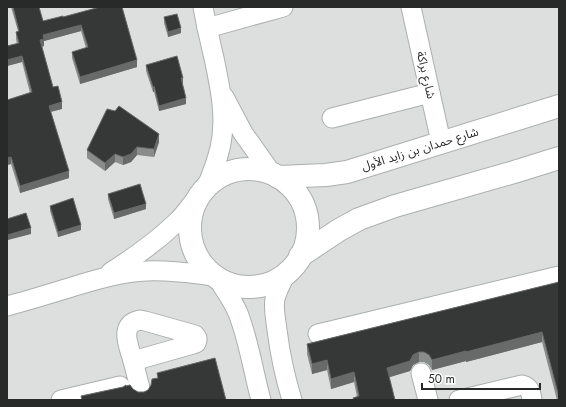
<svg xmlns="http://www.w3.org/2000/svg" width="566" height="407" font-family="Jost,'Noto Sans Arabic',sans-serif">
	<style>
		.lines { fill: none; stroke-linecap: round; stroke-linejoin: round }
		.minor-casing { stroke: #abafad; stroke-width: 21 }
		.major-casing { stroke: #abafad; stroke-width: 24 }
		.minor { stroke: #fff; stroke-width: 19 }
		.major { stroke: #fff; stroke-width: 22 }
		.wall { fill: #888c8a }
		.shaded-wall { fill: #676a69 }
		.building { fill: #353837; stroke: #676a69 }
		.labels { text-anchor: middle; dominant-baseline: central; stroke-width: 4; stroke-linejoin: round; paint-order: stroke }
		.street-label { font-size: 12px; fill: #282a29; stroke: #fff }
	</style>
	<rect width="100%" height="100%" fill="#dcdfde"/>
	<g class="lines">
		<defs>
			<g id="minor">
				<path d="M203,7C206,24 210,41 214,58C220,87 227,118 220,148C217,161 212,174 207,186"/>
				<path d="M411,7L441,142"/>
				<path d="M207,28L283,7"/>
				<path d="M224,97L243,133L272,174"/>
				<path d="M332,118L430,93"/>
				<path d="M111,272C135,257 157,241 178,221C186,213 192,203 200,195"/>
				<path d="M286,273C282,282 277,290 275,299C273,309 276,320 277,330C280,354 285,377 292,400"/>
				<path d="M218,279C225,290 233,301 238,313C249,341 253,371 261,400"/>
				<path d="M7,306C30,300 52,293 75,286C98,279 122,272 147,271C169,270 191,273 214,276"/>
				<path d="M140,320L145,321L195,335L197,338V340L196,343L193,344L133,361C129,346 118,325 140,320Z"/>
				<path d="M318,334L559,276"/>
				<path d="M133,361L141,392"/>
				<path d="M421,373L428,400"/>
				<path d="M61,400L120,386"/>
				<path d="M459,400L522,385C530,387 531,393 532,400"/>
			</g>
			<g id="major">
				<circle cx="249" cy="228" r="59"/>
				<path d="M278,177L326,175L347,172L559,106"/>
				<path d="M300,256L339,230L359,219L395,206L514,172L559,158"/>
			</g>
		</defs>
		<use href="#minor" class="minor-casing"/>
		<use href="#major" class="major-casing"/>
		<use href="#minor" class="minor"/>
		<use href="#major" class="major"/>
	</g>
	<g class="wall">
		<path d="M11,7H39L43,21L63,17L100,7L137,67L80,84L72,58V52L86,48L81,31L44,41V46L42,47L53,87L62,109L51,112L69,178L20,193L11,164L7,165V100L30,93L22,62L7,66V46L17,44L16,39V32L18,31Z"/>
		<path d="M164,17L181,33L168,37L164,23Z"/>
		<path d="M146,65L183,83L182,84L186,104L159,111L154,92H153L146,71Z"/>
		<path d="M159,142L154,157L137,155L131,162L123,165L115,162L105,171L87,158V150Z"/>
		<path d="M108,194L146,209L114,219L108,199Z"/>
		<path d="M50,206L81,230L58,237L50,211Z"/>
		<path d="M559,282V400H557L542,342L466,362V361L432,370L429,365L424,362H419L413,365L410,371L389,377L395,400H353V398L357,397L354,382L331,389L327,370L312,374L307,354V344Z"/>
	</g>
	<g class="shaded-wall">
		<path d="M81,25V31L44,41V46L40,47V40L43,35Z"/>
		<path d="M181,28V33L168,37V32Z"/>
		<path d="M22,56V62L7,66V60Z"/>
		<path d="M137,60V67L80,84V77Z"/>
		<path d="M181,78H183V83L181,84Z"/>
		<path d="M154,86V92H153V87Z"/>
		<path d="M186,98V104L159,111V106Z"/>
		<path d="M62,102V109L49,112V106Z"/>
		<path d="M159,134V142L154,157V149Z"/>
		<path d="M137,147V155L131,162L123,165V157Z"/>
		<path d="M115,154V162L105,171V163Z"/>
		<path d="M11,157V164L7,165V158Z"/>
		<path d="M69,171V178L20,193V186Z"/>
		<path d="M146,204V209L114,219V213Z"/>
		<path d="M81,225V230L58,237V232Z"/>
		<path d="M31,228V234L8,240V235Z"/>
		<path d="M542,332V342L466,362V352Z"/>
		<path d="M466,351V361L432,370V360Z"/>
		<path d="M419,352V362L413,365L410,371L387,378V368Z"/>
		<path d="M327,360V370L312,374V364Z"/>
		<path d="M354,372V382L331,389V379Z"/>
	</g>
	<g class="building">
		<path d="M13,7H39L43,21L63,16V17L100,7H122L137,60L80,77L72,52L88,47L81,25L43,35L44,39L40,40L53,87L58,86L62,102L49,106L69,171L20,186L11,157L7,158V100L32,92L22,56L7,60V46L19,43L16,32L19,31Z"/>
		<path d="M177,14L181,28L168,32L164,17Z"/>
		<path d="M177,56L183,78H181L186,98L159,106L154,86L153,87L146,65Z"/>
		<path d="M119,106L159,134L154,149L137,147L131,154L123,157L115,154L105,163L87,150L107,109L115,111Z"/>
		<path d="M140,184L146,204L114,213L108,194Z"/>
		<path d="M73,198L81,225L58,232L50,206Z"/>
		<path d="M26,213L31,228L8,235L7,233V219Z"/>
		<path d="M559,282V397L542,332L466,352V351L432,360L429,355L424,352H419L413,355L410,361L387,368L395,400H354L353,398L359,396L354,372L331,379L327,360L312,364L307,344Z"/>
		<path d="M215,358L226,400H82L81,396L123,387L126,385V386L130,385L133,389L138,392H144L148,390L151,385L152,379L158,378L157,373Z"/>
	</g>
	<g class="labels">
		<g class="street-label">
			<text transform="translate(426 75) rotate(77)">شارع براكة</text>
			<text transform="translate(420 149) rotate(-17)">شارع حمدان بن زايد الأول</text>
		</g>
	</g>
	<rect width="566" height="407" fill="none" stroke="#282a29" stroke-width="16"/>
	<path d="M422 383v6h118v-6" fill="none" stroke="#282a29" stroke-width="2"/>
	<text x="428" y="383" font-size="12" fill="#282a29" stroke="#ffffff" stroke-width="3" paint-order="stroke">50 m</text>
</svg>
